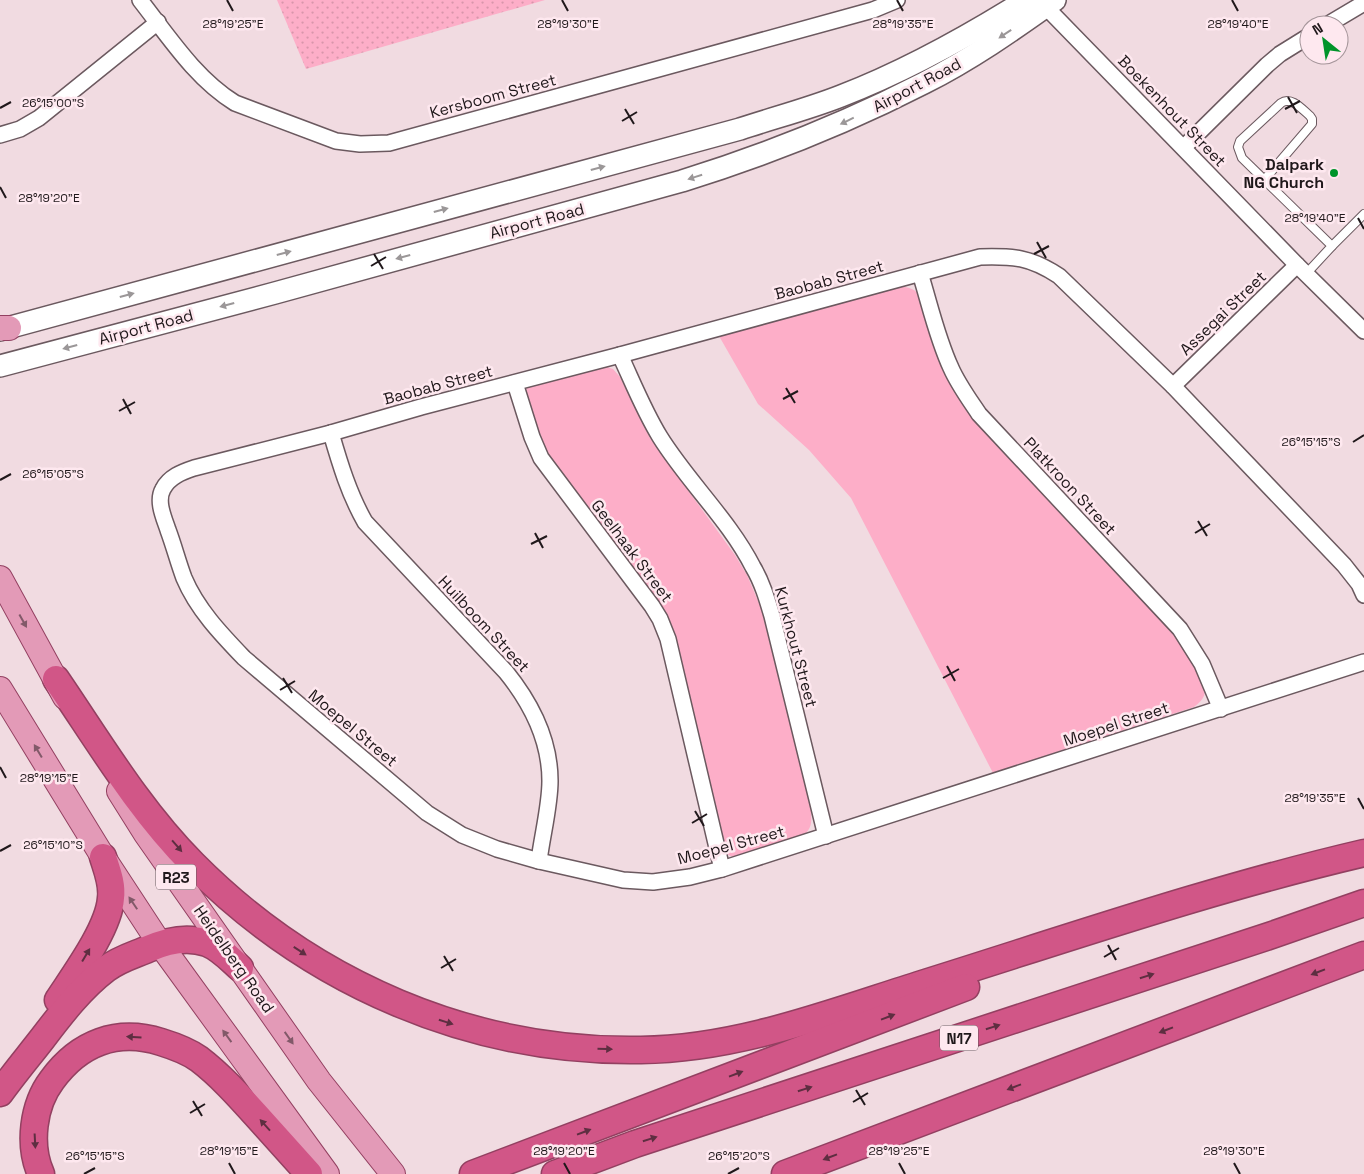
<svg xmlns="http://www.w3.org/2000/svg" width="1364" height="1174" font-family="'Space Grotesk',sans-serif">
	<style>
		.grass { fill: url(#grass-dots) }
		.park { fill: #fdaec8 }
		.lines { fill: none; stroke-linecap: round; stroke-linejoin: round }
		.lane-casing { stroke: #6b595f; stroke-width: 10 }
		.street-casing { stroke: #6b595f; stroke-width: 18 }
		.secondary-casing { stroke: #6b595f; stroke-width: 24 }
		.primary-casing { stroke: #934061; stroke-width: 26 }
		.highway-casing { stroke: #934061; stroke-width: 29 }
		.lane { stroke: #fff; stroke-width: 8 }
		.street { stroke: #fff; stroke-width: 15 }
		.secondary { stroke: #fff; stroke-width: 21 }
		.primary { stroke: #e39ab7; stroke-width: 24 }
		.highway { stroke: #d15687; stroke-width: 26 }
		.oneway { fill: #9b9798 }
		.oneway2 { fill: #825969 }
		.oneway3 { fill: #5e2e41 }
		.ticks { fill: none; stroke: #20181b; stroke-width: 2 }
		.poi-dot { fill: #00942a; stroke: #fee8ef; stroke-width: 2 }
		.labels { text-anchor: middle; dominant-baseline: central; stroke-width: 5; stroke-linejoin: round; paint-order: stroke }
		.shield { fill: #fee8ef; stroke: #63565b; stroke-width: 1 }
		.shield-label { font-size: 15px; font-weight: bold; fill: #20181b }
		.street-label { font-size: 16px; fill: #20181b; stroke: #fee8ef }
		.poi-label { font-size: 16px; font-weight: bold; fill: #20181b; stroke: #fee8ef; text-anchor: end }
		.ticks-label { font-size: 12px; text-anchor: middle; fill: #20181b; stroke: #fee8ef; stroke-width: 5; stroke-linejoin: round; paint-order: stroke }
	</style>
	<defs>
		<pattern id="grass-dots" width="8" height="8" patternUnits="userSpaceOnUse" patternTransform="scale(1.25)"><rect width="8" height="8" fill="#fdaec8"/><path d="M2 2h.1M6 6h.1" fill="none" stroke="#d995ab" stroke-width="1.8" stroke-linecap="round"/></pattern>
	</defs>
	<rect width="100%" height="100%" fill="#f1dbe1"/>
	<path class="grass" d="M277,0H545L306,69Z"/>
	<g class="park">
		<path d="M897,286C908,287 917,288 922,300C930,317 931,338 938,356C950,390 972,417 995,444L1175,633C1184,645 1207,678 1205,692C1204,699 1199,703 1194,707L993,773L851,498L809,450L758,404L719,336Z"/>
		<path d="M604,366L613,369L620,377L650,438L735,555L747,575L761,608L811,809C811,817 813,825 807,832C800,839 752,855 740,857C733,858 728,855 722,851L672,636L552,468L538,439L524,396L527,388L536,384Z"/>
	</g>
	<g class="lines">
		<defs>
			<g id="lane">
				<path d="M1264,180L1312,124V119L1310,116C1302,109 1291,96 1281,103L1240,141L1238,147L1242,158L1332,246L1306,274"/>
				<path d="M1332,246L1364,214"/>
			</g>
			<g id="street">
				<path d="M140,0C169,37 195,78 235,103L336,141L360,144L389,143L873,10L897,0"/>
				<path d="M1040,1L1297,265L1364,331"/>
				<path d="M1327,25L1364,3"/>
				<path d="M0,135L20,129L39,118L158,22"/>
				<path d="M1184,147L1267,65L1280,54L1309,36"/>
				<path d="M920,273C930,305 937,338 951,368C958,384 969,399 979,414L1180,629L1202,664L1221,709"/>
				<path d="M620,355C633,383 644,411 660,437C688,482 729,520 753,567C762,582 767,599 772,616L826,836"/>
				<path d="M515,383L532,437L541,458L652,606L660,619L668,639L722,869"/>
				<path d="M1173,386L1297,265"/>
				<path d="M331,433C340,464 349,494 365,522L506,672C531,703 550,740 550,781C550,806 542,836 539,861"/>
				<path d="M1364,595L1359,584L1344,565L1173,386L1059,276C1030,257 1014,256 980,257L620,355L421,407L331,433L194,468C182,472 169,477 163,489C156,501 164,518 168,530C174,546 178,562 184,578C197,609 221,634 244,658L427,813L462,835L497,849L539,861L623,880L653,882L690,877L722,869L1364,662"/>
			</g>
			<g id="secondary">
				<path d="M0,330L740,129C773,118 808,109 841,96C906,71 967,37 1026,0"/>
				<path d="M0,366L275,293L682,181C766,155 846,123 924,83C970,60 1013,30 1055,0"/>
			</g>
			<g id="primary">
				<path d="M0,328H9"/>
				<path d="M0,578L65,697"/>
				<path d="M0,689L103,857L160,944L327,1174"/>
				<path d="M119,791L146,834L319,1081L393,1174"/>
			</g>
			<g id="highway">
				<path d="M56,679C99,742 139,810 193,864C312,984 472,1053 641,1050C738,1049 830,1013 922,984C1069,938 1214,888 1364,853"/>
				<path d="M58,1000C75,974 109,928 111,898C113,884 107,870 103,857"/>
				<path d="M0,1093C13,1075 28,1057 42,1039C61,1014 81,988 106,969C119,959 134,955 148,949C166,941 187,936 207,943C220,948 230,959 240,968"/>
				<path d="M41,1174C28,1145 33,1105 52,1080C79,1043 117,1028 161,1042C174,1046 188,1051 199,1059C220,1075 238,1095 256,1115C273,1134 291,1154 309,1174"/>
				<path d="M473,1174L966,987"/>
				<path d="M555,1174L635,1144L1272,935L1364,903"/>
				<path d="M785,1174L1364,955"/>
			</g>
		</defs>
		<use href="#lane" class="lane-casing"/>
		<use href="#street" class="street-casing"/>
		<use href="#secondary" class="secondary-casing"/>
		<use href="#primary" class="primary-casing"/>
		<use href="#highway" class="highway-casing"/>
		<use href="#lane" class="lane"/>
		<use href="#street" class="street"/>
		<use href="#secondary" class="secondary"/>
		<use href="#primary" class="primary"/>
		<use href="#highway" class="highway"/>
	</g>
	<defs><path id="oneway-solid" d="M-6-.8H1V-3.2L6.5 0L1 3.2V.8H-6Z" transform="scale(1.25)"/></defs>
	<g class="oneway">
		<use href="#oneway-solid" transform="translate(1005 34) rotate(146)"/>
		<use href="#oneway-solid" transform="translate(847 121) rotate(154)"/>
		<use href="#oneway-solid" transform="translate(598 168) rotate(-15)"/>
		<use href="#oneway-solid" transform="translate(695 177) rotate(163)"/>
		<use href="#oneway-solid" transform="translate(441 210) rotate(-15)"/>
		<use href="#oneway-solid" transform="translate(284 253) rotate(-15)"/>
		<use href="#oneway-solid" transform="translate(403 257) rotate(165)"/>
		<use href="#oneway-solid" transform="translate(127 295) rotate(-15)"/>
		<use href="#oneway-solid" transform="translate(227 305) rotate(165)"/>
		<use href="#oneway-solid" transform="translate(70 347) rotate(165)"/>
	</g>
	<g class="oneway2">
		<use href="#oneway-solid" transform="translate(23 621) rotate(61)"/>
		<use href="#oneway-solid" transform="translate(38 751) rotate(-121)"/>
		<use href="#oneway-solid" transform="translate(133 903) rotate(-124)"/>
		<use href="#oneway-solid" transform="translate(227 1036) rotate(-126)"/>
		<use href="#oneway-solid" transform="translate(289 1038) rotate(55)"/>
	</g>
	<g class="oneway3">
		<use href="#oneway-solid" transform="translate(177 846) rotate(49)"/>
		<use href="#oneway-solid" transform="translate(300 951) rotate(33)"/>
		<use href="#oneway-solid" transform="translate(86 955) rotate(-59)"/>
		<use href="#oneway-solid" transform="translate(1318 972) rotate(159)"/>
		<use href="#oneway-solid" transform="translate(1147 976) rotate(-18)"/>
		<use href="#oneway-solid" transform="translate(888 1017) rotate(-21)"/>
		<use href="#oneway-solid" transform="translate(446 1022) rotate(18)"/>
		<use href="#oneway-solid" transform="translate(993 1027) rotate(-18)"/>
		<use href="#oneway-solid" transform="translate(1166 1030) rotate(159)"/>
		<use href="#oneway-solid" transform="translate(134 1037) rotate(-177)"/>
		<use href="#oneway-solid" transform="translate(605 1049) rotate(2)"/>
		<use href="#oneway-solid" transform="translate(736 1074) rotate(-21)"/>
		<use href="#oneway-solid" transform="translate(1014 1087) rotate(159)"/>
		<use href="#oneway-solid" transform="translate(805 1089) rotate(-18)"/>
		<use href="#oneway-solid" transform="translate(265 1125) rotate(-132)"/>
		<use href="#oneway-solid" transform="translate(584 1132) rotate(-21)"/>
		<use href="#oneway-solid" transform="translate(650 1139) rotate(-18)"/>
		<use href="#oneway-solid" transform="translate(35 1141) rotate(87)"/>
		<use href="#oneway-solid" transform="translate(830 1157) rotate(159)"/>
	</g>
	<path class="ticks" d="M227,0L233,11M562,0L568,11M897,0L903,11M1232,0L1238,11M1288,97L1297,113M0,108L11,102M625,109L634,124M1285,109L1300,101M622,121L637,112M0,187L6,198M1358,218L1364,229M1037,242L1046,258M374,254L383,269M1034,254L1049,246M371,266L386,257M786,388L795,403M123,399L131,414M783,399L798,391M119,411L135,402M1353,442L1364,435M0,480L11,474M1198,521L1207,536M535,533L543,548M1195,533L1210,524M531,544L547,536M947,666L955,681M283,678L292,693M943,678L959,669M280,690L295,681M0,767L6,778M1358,798L1364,809M695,811L704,826M692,823L707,814M0,851L11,845M1108,945L1116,960M444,956L453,971M1104,957L1119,948M441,968L456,959M856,1090L865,1105M193,1101L202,1116M853,1102L868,1093M190,1113L205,1104M229,1163L235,1174M564,1163L570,1174M899,1163L905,1174M1234,1163L1240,1174M84,1174L95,1168M728,1174L739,1168"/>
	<circle class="poi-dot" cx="1334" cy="173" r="5"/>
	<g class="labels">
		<g class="shield">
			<rect x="156" y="864.5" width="40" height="25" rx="4"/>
			<rect x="940" y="1025.5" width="38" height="25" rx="4"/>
		</g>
		<g class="shield-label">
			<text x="176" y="877">R23</text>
			<text x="959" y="1038">N17</text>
		</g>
		<g class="street-label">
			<text transform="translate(917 85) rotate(-28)">Airport Road</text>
			<text transform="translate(493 96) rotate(-15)">Kersboom Street</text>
			<text transform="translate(1172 111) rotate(46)">Boekenhout Street</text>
			<text transform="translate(537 221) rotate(-15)">Airport Road</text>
			<text transform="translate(829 280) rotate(-15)">Baobab Street</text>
			<text transform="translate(1223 313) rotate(-44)">Assegai Street</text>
			<text transform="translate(146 327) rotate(-15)">Airport Road</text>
			<text transform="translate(438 385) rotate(-15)">Baobab Street</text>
			<text transform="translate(1070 486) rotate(47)">Platkroon Street</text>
			<text transform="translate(632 551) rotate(53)">Geelhaak Street</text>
			<text transform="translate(484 624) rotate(47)">Huilboom Street</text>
			<text transform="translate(796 647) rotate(75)">Kurkhout Street</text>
			<text transform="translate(1116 724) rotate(-18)">Moepel Street</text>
			<text transform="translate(353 728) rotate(40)">Moepel Street</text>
			<text transform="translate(731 845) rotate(-15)">Moepel Street</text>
			<text transform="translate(234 959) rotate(55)">Heidelberg Road</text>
		</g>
		<g class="poi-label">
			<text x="1324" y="164">Dalpark<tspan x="1324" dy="18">NG Church</tspan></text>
		</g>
	</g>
	<g class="ticks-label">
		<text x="568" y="28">28°19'30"E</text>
		<text x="903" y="28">28°19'35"E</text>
		<text x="233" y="28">28°19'25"E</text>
		<text x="1238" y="28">28°19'40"E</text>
		<text x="53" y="107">26°15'00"S</text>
		<text x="49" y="202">28°19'20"E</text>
		<text x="1315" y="222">28°19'40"E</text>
		<text x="1311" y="446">26°15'15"S</text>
		<text x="53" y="478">26°15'05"S</text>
		<text x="49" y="782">28°19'15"E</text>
		<text x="1315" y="802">28°19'35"E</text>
		<text x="53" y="849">26°15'10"S</text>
		<text x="229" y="1155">28°19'15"E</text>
		<text x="564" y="1155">28°19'20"E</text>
		<text x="899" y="1155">28°19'25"E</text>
		<text x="1234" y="1155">28°19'30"E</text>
		<text x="95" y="1160">26°15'15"S</text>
		<text x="739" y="1160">26°15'20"S</text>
	</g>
	<g transform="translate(1324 40) rotate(330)"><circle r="24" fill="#fee8ef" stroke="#a5959a"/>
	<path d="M0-4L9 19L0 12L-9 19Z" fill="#00942a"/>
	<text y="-8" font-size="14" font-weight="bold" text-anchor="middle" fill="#20181b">N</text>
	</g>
</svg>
